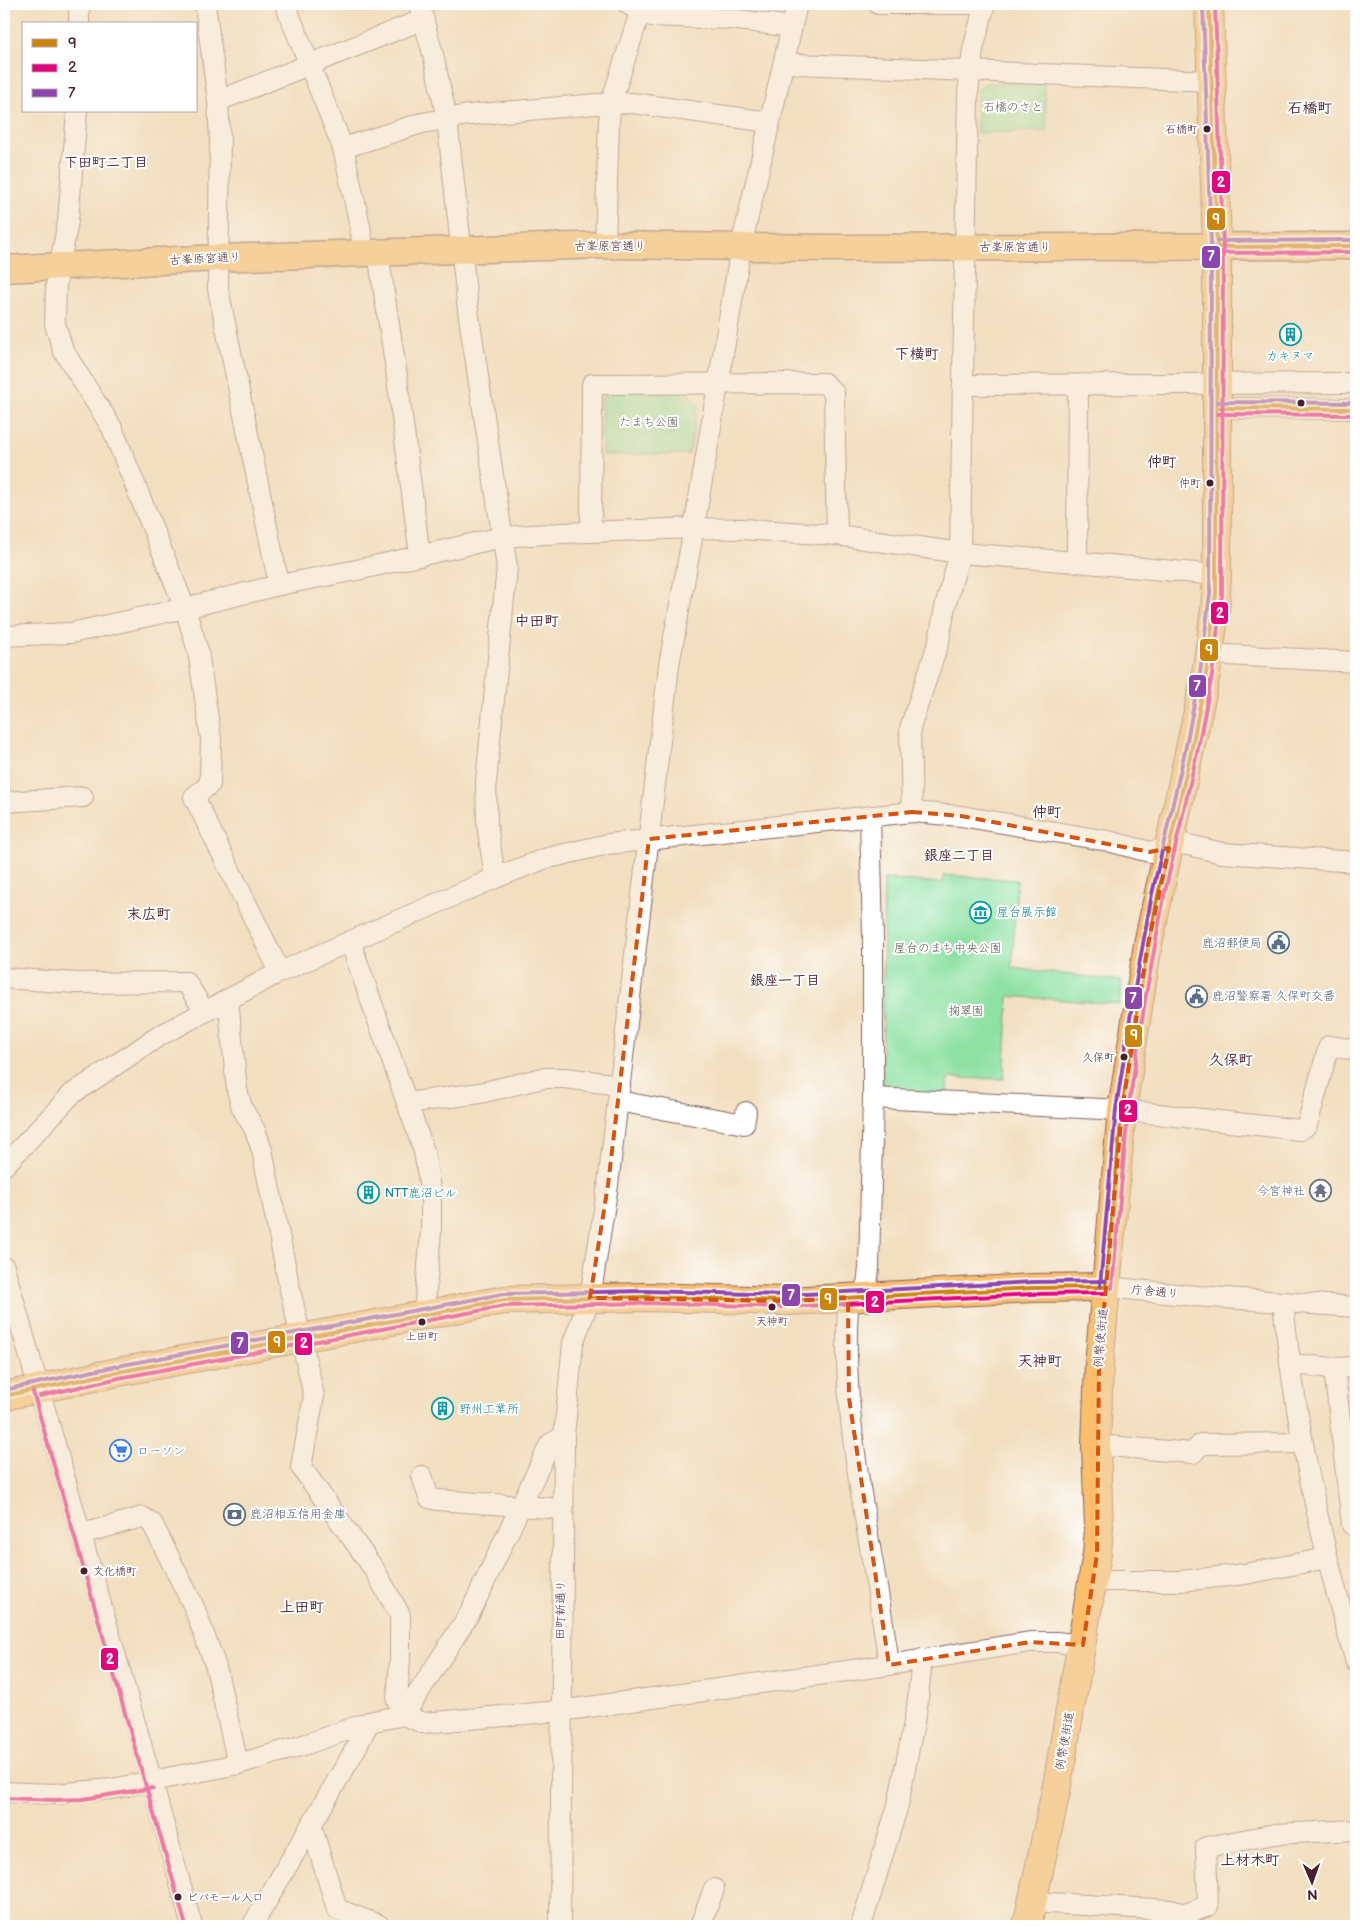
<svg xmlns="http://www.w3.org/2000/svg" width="1360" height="1930" font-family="'Balsamiq Sans','Klee One',sans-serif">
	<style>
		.green { fill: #8ee1a2; stroke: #6c8066 }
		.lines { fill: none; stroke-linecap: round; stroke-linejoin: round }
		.minor-casing { stroke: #85625f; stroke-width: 22 }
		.major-casing { stroke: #85625f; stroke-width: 29 }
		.highway-casing { stroke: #85625f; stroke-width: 30 }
		.minor { stroke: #fff; stroke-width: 20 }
		.major { stroke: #fabe6d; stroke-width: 26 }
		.highway { stroke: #fabe6d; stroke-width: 28 }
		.bus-1-casing { stroke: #fff; stroke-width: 8 }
		.bus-2-casing { stroke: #fff; stroke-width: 8 }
		.bus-3-casing { stroke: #fff; stroke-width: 8 }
		.bus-1 { stroke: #cc840b; stroke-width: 4 }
		.bus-2 { stroke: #e5007d; stroke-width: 4 }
		.bus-3 { stroke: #8e44ad; stroke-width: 4 }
		.marked { fill: none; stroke: #d8530f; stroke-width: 4; stroke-dasharray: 10 6; stroke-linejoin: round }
		.bus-dot { fill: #4a1f2b; stroke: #fff; stroke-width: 2 }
		.labels { text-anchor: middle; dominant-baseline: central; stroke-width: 4; stroke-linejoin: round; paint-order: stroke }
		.bus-label { font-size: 11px; fill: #4a1f2b; stroke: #fff; text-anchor: end }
		.park-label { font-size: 12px; fill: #5e594f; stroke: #fff }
		.street-label { font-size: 12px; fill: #4a1f2b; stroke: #fff }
		.culture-label { font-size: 12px; fill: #0d838f; stroke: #fff; text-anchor: start }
		.service-label { font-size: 12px; fill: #4e5e75; stroke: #fff; text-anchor: start }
		.worship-label { font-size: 12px; fill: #5b616d; stroke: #fff; text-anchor: end }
		.shop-label { font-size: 12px; fill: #366cbe; stroke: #fff; text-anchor: start }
		.neighbourhood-label { font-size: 14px; font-weight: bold; fill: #4a1f2b; stroke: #fff }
		.quarter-label { font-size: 15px; font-weight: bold; fill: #4a1f2b; stroke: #fff }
		.line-badge { stroke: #fff; stroke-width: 2 }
		.badge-label { font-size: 14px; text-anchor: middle; font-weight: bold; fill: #fff }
	</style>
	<rect width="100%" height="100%" fill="#fff"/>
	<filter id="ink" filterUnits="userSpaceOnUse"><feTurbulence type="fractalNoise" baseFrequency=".02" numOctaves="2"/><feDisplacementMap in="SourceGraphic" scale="10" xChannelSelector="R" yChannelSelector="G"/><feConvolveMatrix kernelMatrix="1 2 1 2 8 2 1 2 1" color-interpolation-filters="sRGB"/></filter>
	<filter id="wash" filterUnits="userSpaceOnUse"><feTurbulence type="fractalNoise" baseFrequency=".0096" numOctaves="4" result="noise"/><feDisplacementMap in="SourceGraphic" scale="20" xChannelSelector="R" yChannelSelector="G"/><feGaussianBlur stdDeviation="1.12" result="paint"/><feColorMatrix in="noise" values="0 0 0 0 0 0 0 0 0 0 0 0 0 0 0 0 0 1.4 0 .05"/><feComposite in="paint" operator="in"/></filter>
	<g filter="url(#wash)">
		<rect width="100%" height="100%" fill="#f2dfc0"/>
		<g class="green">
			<path d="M985,83H1044L1047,131L977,133V91Z"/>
			<path d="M685,389L698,405L689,454L602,455L601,401L602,398L609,391Z"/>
			<path d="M944,875L1017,880L1012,968L1122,981L1119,1004L1009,996L1004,1079L948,1078L947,1094L882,1091L884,879L943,883Z"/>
		</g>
	</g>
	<g filter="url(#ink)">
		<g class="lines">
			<defs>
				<g id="minor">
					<path d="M205,4L218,101L220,141L218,289L279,585"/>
					<path d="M285,4L343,148L360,226L364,253"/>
					<path d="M419,4L433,54L447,119L468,310L507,567L486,782L487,824L495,878"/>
					<path d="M628,4L640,12L651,16L730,19L792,27"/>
					<path d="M878,4H971L984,6"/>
					<path d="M79,24V4"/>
					<path d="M784,61L798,64L1211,81"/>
					<path d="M218,101L424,19"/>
					<path d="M77,111L68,221L56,285L55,324L63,350L112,428L185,608L198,651L211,739L210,784L194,797L280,972"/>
					<path d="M343,148L422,123L468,115L597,104L632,103L769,122"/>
					<path d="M605,245L609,121L611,103L640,12"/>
					<path d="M378,253L396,370L420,556"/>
					<path d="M963,385L1356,383"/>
					<path d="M1217,408L1356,409"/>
					<path d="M591,532L592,384L824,383L834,393L837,535"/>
					<path d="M1077,562L1078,385"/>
					<path d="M4,636L71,633L185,608L279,585L357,570L502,537L561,533L694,528L742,529L837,535L960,553L1077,562L1217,575"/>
					<path d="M1209,654L1356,662"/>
					<path d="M4,802L83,797"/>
					<path d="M912,812L910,728L939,641L945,607L960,553L968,93L973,49L985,4"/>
					<path d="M870,816L873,937V1098L869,1268L867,1285L848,1308C840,1426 874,1548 889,1665"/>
					<path d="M350,941L424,1151L431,1195V1231L424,1315"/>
					<path d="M4,978L76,983L186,982L205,1012"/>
					<path d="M228,999L237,1090L242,1108L255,1130L262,1150L289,1285L314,1396L301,1467L374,1569L400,1615V1658L397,1700L404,1715"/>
					<path d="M873,1098L1122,1110L1300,1130L1307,1125L1329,1046L1356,1050"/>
					<path d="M618,1101L744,1124L746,1112"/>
					<path d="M407,1103L480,1093L543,1078H565L620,1085"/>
					<path d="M4,1166L72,1094L159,1036L280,972L495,878L544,859L608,844L912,812L961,816L1108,841L1150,852L1184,844L1222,853L1356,862"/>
					<path d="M4,1267L152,1782L192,1926"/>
					<path d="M1106,1287L1196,1296L1356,1307"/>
					<path d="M1283,1302C1295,1425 1321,1545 1356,1662"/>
					<path d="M1290,1364L1334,1368L1356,1367"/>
					<path d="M1334,1368L1352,1525"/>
					<path d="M1096,1445L1193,1453L1201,1444L1302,1443"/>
					<path d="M422,1476L429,1498L437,1500L563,1509"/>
					<path d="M82,1534L142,1517L152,1523L194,1607L216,1667L238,1764"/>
					<path d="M1093,1581H1180L1245,1574L1327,1558"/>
					<path d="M404,1715L470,1613L550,1444L564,1436"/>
					<path d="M4,1792L54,1794L112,1789L238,1764L304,1745L369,1722L404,1715L423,1723L560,1711L889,1665L1030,1642H1056L1083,1645"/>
					<path d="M311,1825L337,1909L379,1925"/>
					<path d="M1032,1902L1171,1910L1185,1914L1189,1926"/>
					<path d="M1185,1914L1208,1906L1206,1847L1275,1834L1356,1830"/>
					<path d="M252,1926L355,1750L369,1722"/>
					<path d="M560,1926L564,1436L573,1343L590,1298L608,1185L669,665L694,528L741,247L797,4"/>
					<path d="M700,1926L714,1889"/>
					<path d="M861,1926L898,1805L917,1707L922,1659"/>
				</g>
				<path id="major" d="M4,269L218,258L605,245L826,248L1356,246"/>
				<g id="highway">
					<path d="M4,1396L118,1372L504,1300L645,1297L787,1301L1033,1288L1106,1287"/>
					<path d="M1027,1926L1056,1791L1097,1554L1099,1528L1096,1445L1099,1365L1122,1110L1148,944L1206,674L1215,610L1217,575V247L1209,4"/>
				</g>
			</defs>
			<use href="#minor" class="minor-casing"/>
			<use href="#major" class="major-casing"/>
			<use href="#highway" class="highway-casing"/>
			<use href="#minor" class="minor"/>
			<use href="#major" class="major"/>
			<use href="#highway" class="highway"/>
			<defs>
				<g id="bus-1">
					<path d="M1217,247L1356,246"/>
					<path d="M1217,408L1356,409"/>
					<path d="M1106,1287L1122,1110L1140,994L1158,895L1191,752L1206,674L1216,594L1217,247L1209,4"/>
					<path d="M4,1396L118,1372L504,1300L645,1297L787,1301L1033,1288L1106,1287"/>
				</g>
				<g id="bus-2">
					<path d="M1217,253L1356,252"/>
					<path d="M1217,414L1356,415"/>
					<path d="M1112,1288L1128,1111L1146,995L1164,896L1197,753L1212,675L1222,595L1223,247L1215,4"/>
					<path d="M33,1392L186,1926"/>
					<path d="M40,1396L119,1378L505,1306L645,1303L787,1307L1033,1294L1106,1293"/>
					<path d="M4,1798L54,1800L83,1799L153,1788"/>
				</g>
				<g id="bus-3">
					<path d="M1217,241L1356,240"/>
					<path d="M1217,402L1356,403"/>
					<path d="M1100,1286L1116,1109L1134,993L1152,894L1185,751L1200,673L1210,594L1211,247L1203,4"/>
					<path d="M4,1390L117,1366L503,1294L645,1291L787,1295L1033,1282L1106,1281"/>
				</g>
			</defs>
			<use href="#bus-1" class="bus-1-casing"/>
			<use href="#bus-2" class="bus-2-casing"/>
			<use href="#bus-3" class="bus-3-casing"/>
			<use href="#bus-1" class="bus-1"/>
			<use href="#bus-2" class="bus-2"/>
			<use href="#bus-3" class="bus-3"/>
		</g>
	</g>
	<path d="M0 0H1360V1930H0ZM912,812L961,816L1150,852L1169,848L1148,944L1122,1110L1099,1365L1097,1554L1083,1645L1030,1642L889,1665L849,1398L848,1298L787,1301L590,1298L608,1185L649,839Z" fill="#f2dfc0" fill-opacity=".55" fill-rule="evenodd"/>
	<path class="marked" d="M912,812L961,816L1150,852L1169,848L1148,944L1122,1110L1099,1365L1097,1554L1083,1645L1030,1642L889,1665L849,1398L848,1298L787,1301L590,1298L608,1185L649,839Z"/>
	<defs>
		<symbol id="building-ring" viewBox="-11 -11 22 22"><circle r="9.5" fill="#fff" stroke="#0f9aa8" stroke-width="1.5"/><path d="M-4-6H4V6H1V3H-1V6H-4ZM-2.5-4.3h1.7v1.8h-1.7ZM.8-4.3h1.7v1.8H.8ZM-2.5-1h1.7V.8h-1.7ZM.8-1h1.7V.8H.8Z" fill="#0f9aa8"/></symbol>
		<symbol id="museum-ring" viewBox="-11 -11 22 22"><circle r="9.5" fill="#fff" stroke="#0f9aa8" stroke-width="1.5"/><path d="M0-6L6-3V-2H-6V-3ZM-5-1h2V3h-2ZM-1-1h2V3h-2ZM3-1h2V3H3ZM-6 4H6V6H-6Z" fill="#0f9aa8"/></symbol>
		<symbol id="civic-ring" viewBox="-11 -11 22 22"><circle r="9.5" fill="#fff" stroke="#5c6f8a" stroke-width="1.5"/><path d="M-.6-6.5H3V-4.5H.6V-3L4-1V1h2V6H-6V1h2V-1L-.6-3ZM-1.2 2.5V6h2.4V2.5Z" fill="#5c6f8a"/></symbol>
		<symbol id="temple-ring" viewBox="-11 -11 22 22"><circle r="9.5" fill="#fff" stroke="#6b7280" stroke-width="1.5"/><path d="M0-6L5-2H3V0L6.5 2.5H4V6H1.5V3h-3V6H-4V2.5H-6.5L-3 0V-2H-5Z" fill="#6b7280"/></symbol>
		<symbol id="supermarket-ring" viewBox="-11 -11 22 22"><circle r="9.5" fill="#fff" stroke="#3f7fe0" stroke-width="1.5"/><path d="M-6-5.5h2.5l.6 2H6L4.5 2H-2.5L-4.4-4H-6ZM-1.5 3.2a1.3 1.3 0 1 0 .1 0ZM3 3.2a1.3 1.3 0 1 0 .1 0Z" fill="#3f7fe0"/></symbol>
		<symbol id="bank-ring" viewBox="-11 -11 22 22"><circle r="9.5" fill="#fff" stroke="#5c6f8a" stroke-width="1.5"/><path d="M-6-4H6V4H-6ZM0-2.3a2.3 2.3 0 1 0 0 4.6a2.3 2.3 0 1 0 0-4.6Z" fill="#5c6f8a"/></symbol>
	</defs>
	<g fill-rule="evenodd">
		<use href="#building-ring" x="1278" y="322" width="25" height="25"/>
		<use href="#museum-ring" x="968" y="900" width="25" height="25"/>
		<use href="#civic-ring" x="1266" y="930" width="25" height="25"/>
		<use href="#civic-ring" x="1184" y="984" width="25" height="25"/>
		<use href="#temple-ring" x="1308" y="1178" width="25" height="25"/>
		<use href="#building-ring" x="356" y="1180" width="25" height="25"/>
		<use href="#building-ring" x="430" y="1396" width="25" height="25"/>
		<use href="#supermarket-ring" x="108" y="1438" width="25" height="25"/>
		<use href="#bank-ring" x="222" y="1502" width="25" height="25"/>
	</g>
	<g class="bus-dot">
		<circle cx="1207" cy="129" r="4.5"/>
		<circle cx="1301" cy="403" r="4.5"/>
		<circle cx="1210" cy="483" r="4.5"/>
		<circle cx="1124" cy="1057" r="4.5"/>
		<circle cx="772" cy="1307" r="4.5"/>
		<circle cx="422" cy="1322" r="4.5"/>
		<circle cx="84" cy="1571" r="4.5"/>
		<circle cx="178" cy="1897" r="4.5"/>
	</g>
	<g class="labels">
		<g class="bus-label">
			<text x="1198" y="129">石橋町</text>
			<text x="1201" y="483">仲町</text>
			<text x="1115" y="1057">久保町</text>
			<text x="772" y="1321" text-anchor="middle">天神町</text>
			<text x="422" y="1336" text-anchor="middle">上田町</text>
			<text x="93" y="1571" text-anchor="start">文化橋町</text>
			<text x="187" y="1897" text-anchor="start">ビバモール入口</text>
		</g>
		<g class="park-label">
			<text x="1013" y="107">石橋のさと</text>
			<text x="649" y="422">たまち公園</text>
			<text x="948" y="948">屋台のまち中央公園</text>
			<text x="966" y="1011">掬翠園</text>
		</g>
		<g class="street-label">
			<text x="610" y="246">古峯原宮通り</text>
			<text x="1015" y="247">古峯原宮通り</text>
			<text transform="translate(205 259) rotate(-3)">古峯原宮通り</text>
			<text transform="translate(1155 1292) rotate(6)">庁舎通り</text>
			<text transform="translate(1101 1338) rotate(-85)">例幣使街道</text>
			<text transform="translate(561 1610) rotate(-89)">田町新通り</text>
			<text transform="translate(1065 1741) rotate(-80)">例幣使街道</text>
		</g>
		<g class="culture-label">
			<text x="1290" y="356" text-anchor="middle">カキヌマ</text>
			<text x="997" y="912">屋台展示館</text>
			<text x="385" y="1193">NTT鹿沼ビル</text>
			<text x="459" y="1409">野州工業所</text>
		</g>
		<g class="service-label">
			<text x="1262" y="943" text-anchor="end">鹿沼郵便局</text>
			<text x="1212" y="996">鹿沼警察署 久保町交番</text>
			<text x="250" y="1514">鹿沼相互信用金庫</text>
		</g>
		<g class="worship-label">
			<text x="1305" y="1191">今宮神社</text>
		</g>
		<g class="shop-label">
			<text x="137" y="1451">ローソン</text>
		</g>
		<g class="neighbourhood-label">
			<text x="106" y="162">下田町二丁目</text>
			<text x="959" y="855">銀座二丁目</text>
			<text x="785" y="980">銀座一丁目</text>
		</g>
		<g class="quarter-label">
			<text x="1310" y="108">石橋町</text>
			<text x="917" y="354">下横町</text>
			<text x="1162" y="462">仲町</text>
			<text x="537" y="621">中田町</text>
			<text x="1047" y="812">仲町</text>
			<text x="149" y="914">末広町</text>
			<text x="1231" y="1060">久保町</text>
			<text x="1040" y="1361">天神町</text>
			<text x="302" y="1607">上田町</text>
			<text x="1250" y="1860">上材木町</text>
		</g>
	</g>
	<g class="line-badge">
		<rect x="1211" y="170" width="20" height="24" rx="5" fill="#e5007d"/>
		<rect x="1206" y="207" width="20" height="24" rx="5" fill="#cc840b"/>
		<rect x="1201" y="245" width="20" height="24" rx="5" fill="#8e44ad"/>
		<rect x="1210" y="601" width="19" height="24" rx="5" fill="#e5007d"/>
		<rect x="1199" y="638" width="20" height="24" rx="5" fill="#cc840b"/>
		<rect x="1188" y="674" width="19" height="24" rx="5" fill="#8e44ad"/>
		<rect x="1124" y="986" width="19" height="24" rx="5" fill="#8e44ad"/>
		<rect x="1124" y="1024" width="19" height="24" rx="5" fill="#cc840b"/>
		<rect x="1118" y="1099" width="20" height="24" rx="5" fill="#e5007d"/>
		<rect x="781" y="1283" width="20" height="24" rx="5" fill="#8e44ad"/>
		<rect x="819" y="1287" width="19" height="24" rx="5" fill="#cc840b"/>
		<rect x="865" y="1290" width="20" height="24" rx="5" fill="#e5007d"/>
		<rect x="267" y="1330" width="19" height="24" rx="5" fill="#cc840b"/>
		<rect x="230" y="1331" width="19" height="24" rx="5" fill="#8e44ad"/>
		<rect x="294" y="1332" width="19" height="24" rx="5" fill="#e5007d"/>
		<rect x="100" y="1647" width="19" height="24" rx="5" fill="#e5007d"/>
	</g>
	<g class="badge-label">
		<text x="1221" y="187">2</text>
		<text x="1216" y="224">9</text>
		<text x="1211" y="261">7</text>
		<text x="1220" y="618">2</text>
		<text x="1209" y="655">9</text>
		<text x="1197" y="691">7</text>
		<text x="1133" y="1003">7</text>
		<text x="1134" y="1040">9</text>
		<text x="1128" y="1115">2</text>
		<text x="791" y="1300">7</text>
		<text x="828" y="1304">9</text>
		<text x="875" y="1307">2</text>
		<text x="277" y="1347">9</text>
		<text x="240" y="1348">7</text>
		<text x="304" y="1348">2</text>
		<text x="110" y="1664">2</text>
	</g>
	<rect width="1360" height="1930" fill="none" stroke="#fff" stroke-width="20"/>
	<rect x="22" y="22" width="175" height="90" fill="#ffffff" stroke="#b7a5aa"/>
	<rect x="32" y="39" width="25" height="8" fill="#cc840b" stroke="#b7a5aa"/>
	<text x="68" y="48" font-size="15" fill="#4a1f2b">9</text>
	<rect x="32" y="64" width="25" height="8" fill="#e5007d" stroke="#b7a5aa"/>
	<text x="68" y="72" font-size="15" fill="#4a1f2b">2</text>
	<rect x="32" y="89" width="25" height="8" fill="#8e44ad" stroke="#b7a5aa"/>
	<text x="68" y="98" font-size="15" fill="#4a1f2b">7</text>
	<g transform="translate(1312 1882) rotate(178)" stroke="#ffffff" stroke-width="4" paint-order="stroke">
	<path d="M0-4L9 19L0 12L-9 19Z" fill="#4a1f2b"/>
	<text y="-8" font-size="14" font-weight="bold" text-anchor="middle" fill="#4a1f2b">N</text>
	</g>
</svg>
